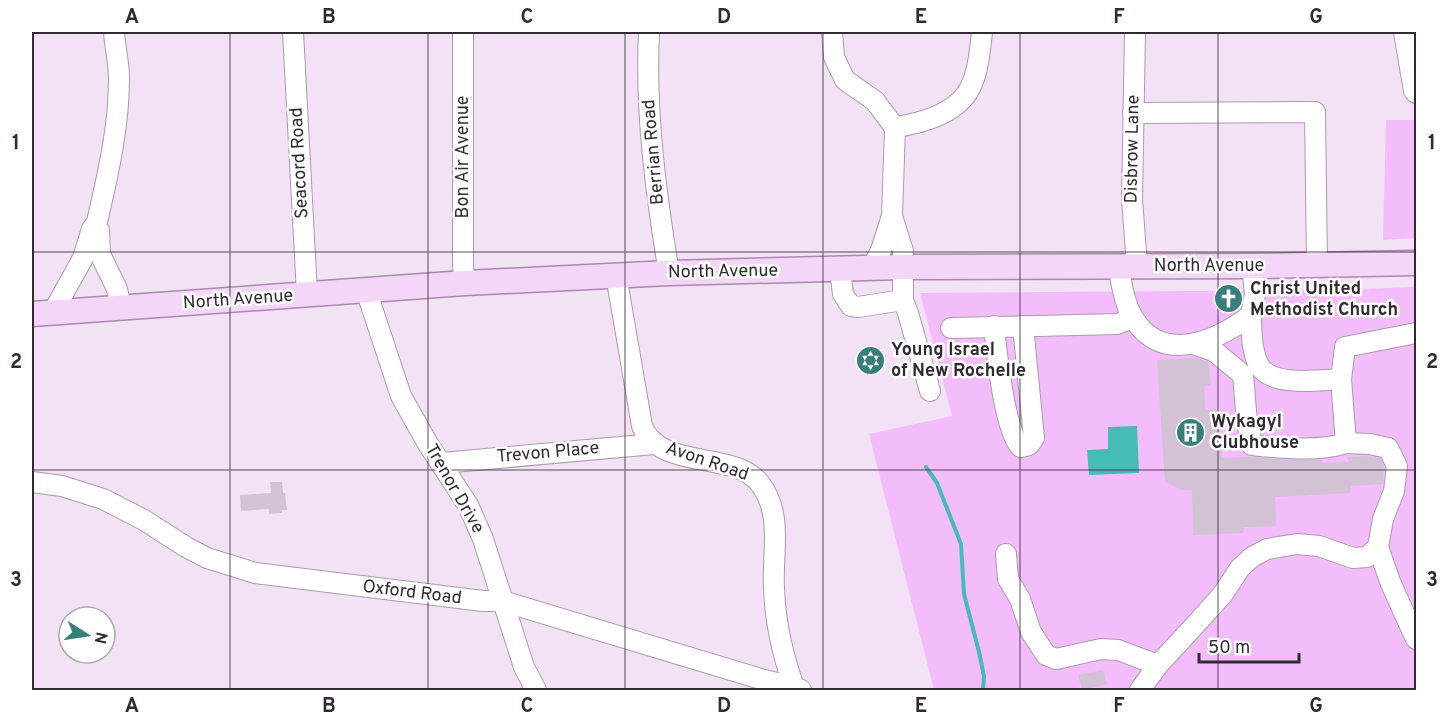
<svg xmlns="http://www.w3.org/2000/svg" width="1448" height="722" font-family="Overpass,sans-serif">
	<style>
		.green { fill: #f2bdfa }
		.water { fill: #46bcb7 }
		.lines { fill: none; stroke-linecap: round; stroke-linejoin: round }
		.stream { stroke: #46bcb7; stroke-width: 4 }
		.building { fill: #d3c1d5 }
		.minor-casing { stroke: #aa9aad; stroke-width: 22 }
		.major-casing { stroke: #ab88b0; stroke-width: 27 }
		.minor { stroke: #fff; stroke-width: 20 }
		.major { stroke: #f4d6f8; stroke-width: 24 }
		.grid { fill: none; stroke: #312a32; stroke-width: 1.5; stroke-opacity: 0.55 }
		.labels { text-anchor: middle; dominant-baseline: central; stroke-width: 5; stroke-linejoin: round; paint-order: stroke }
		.street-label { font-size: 18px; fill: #312a32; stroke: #fff }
		.poi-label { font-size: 18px; font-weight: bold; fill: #312a32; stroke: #fff; text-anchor: start }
		.neatline { fill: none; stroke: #312a32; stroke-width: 2 }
		.grid-label { font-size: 20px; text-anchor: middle; font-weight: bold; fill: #312a32 }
	</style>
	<rect width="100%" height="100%" fill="#f3e1f5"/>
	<g class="green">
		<path d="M1386,120H1416V238L1383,240Z"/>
		<path d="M1416,287V690H934L869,434L952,416L920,293L1334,290Z"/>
	</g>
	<path class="water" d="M1137,426L1139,473L1089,475L1087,450L1108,449V427Z"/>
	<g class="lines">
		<path class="stream" d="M926,467L937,483L961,544L964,594L979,652L984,676L983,690"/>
	</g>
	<g class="building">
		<path d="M1197,358L1208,362L1211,386H1204L1205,410L1216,409L1222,458L1251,457L1286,460H1322L1323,463L1349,462L1347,457L1368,456L1380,458L1384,466L1383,484L1351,486L1350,493L1275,497L1276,526L1244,527L1243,533L1193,535L1192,490H1182L1165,482L1157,360Z"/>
		<path d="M270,482H282L283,493H285L287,510H282V513L269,514V509L241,511L240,495L271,493Z"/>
		<path d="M1103,670L1107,684L1082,690L1078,675Z"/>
	</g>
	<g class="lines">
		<defs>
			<g id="minor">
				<path d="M293,32L307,294"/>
				<path d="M463,32V266L465,283"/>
				<path d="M649,32C645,112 656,194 669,273"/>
				<path d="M832,32L834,57L845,80L875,101L895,128L892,216L903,251V300L908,313L930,391"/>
				<path d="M1135,32L1132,199L1137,266"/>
				<path d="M1404,32L1414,91L1416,93"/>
				<path d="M1133,113L1315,112L1317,265"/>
				<path d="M895,128C904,125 914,124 923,121C974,106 977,79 982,32"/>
				<path d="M99,230L100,254L117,289L121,308"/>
				<path d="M1118,266C1122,284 1124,304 1134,319C1162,365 1217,341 1251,315L1255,294L1252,266"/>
				<path d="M872,268L881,250L892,216"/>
				<path d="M840,270L843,294L851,306L858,307L903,300"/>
				<path d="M616,275L642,426C661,472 736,449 761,485C783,515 772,553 774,588C775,621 783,656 794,687"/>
				<path d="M366,290L401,396L428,444L468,505L483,539L524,667L536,690"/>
				<path d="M53,312L83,258L92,229L97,222C108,174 119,128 119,78C119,63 115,47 114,32"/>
				<path d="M1251,315C1251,330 1252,355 1260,367C1274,387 1319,380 1341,379"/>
				<path d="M994,326C996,348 1005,435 1021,447L1029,445L1034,438L1023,326"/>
				<path d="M951,328L1117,324L1133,318"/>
				<path d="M1194,344L1214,351L1243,375L1247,423L1252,445C1279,448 1320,452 1346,443L1341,379L1345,347L1416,333"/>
				<path d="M1346,443L1370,444L1388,448L1397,466L1394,491L1383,519L1378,547L1391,584L1416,639"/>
				<path d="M442,463L654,444"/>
				<path d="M32,482L62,486L103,499L144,520L186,547L207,558L255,573L483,601H502L764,680L794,687L801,690"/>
				<path d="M1006,554L1008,579L1020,599L1031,632L1046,655L1056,659L1101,649L1118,650L1158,665"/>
				<path d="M1140,690L1158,665L1196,624L1223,594L1240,568L1252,557L1267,549L1297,544L1319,546L1353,558L1367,557L1378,547"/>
			</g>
			<path id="major" d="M32,314L465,283L669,273L904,267L1252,266L1416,263"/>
		</defs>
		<use href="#minor" class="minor-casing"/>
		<use href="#major" class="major-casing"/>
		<use href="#minor" class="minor"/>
		<use href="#major" class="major"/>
	</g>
	<path class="grid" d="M230,32V690M428,32V690M625,32V690M823,32V690M1020,32V690M1218,32V690M32,252H1416M32,470H1416"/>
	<defs>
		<symbol id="church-disc" viewBox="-11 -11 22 22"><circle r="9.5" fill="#377f7b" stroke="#fff"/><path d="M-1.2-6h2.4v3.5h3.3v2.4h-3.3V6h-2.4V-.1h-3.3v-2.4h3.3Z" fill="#fff"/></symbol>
		<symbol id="synagogue-disc" viewBox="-11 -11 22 22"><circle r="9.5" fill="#377f7b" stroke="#fff"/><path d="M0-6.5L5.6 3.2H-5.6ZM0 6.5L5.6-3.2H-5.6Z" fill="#fff"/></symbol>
		<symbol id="building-disc" viewBox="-11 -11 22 22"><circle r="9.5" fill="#377f7b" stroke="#fff"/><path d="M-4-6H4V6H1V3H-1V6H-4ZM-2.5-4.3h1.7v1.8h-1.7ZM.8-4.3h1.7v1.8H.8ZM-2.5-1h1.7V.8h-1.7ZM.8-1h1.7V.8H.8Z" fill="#fff"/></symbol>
	</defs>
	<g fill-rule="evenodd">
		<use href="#church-disc" x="1212" y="282" width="33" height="33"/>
		<use href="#synagogue-disc" x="854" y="344" width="33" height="33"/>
		<use href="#building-disc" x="1174" y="416" width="33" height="33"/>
	</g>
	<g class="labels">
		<g class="street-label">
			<text transform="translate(1133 149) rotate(-89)">Disbrow Lane</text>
			<text transform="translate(654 152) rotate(-95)">Berrian Road</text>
			<text transform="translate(463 157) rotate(-90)">Bon Air Avenue</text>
			<text transform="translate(300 163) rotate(-93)">Seacord Road</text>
			<text x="1209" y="266">North Avenue</text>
			<text transform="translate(723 272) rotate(-1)">North Avenue</text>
			<text transform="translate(238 300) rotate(-4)">North Avenue</text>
			<text transform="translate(548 453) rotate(-5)">Trevon Place</text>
			<text transform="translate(707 462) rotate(19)">Avon Road</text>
			<text transform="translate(454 489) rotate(60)">Trenor Drive</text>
			<text transform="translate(412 593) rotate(7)">Oxford Road</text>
		</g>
		<g class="poi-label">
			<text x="1250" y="289">Christ United<tspan x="1250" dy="21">Methodist Church</tspan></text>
			<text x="891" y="350">Young Israel<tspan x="891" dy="21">of New Rochelle</tspan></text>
			<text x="1211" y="422">Wykagyl<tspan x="1211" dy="21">Clubhouse</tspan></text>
		</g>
	</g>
	<rect width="1448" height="722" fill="none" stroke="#ffffff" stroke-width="66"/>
	<g transform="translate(87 635) rotate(102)"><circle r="28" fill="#ffffff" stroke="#adaaad" stroke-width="1.5"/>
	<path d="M0-4.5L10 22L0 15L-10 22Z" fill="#377f7b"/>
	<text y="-9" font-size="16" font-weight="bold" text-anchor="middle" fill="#312a32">N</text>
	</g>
	<path d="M1199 653v9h100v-9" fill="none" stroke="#312a32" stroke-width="3"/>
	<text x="1208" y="653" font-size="18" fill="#312a32" stroke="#ffffff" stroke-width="4.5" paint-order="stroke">50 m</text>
	<rect x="33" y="33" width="1382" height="656" class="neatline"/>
	<g class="grid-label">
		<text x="132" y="23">A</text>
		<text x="329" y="23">B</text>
		<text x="527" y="23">C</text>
		<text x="724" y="23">D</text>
		<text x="921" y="23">E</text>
		<text x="1119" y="23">F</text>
		<text x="1316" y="23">G</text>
		<text x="16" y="149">1</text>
		<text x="1432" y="149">1</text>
		<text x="16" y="368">2</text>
		<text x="1432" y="368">2</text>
		<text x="16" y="586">3</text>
		<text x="1432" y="586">3</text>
		<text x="132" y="712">A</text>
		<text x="329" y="712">B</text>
		<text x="527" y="712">C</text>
		<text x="724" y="712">D</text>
		<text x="921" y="712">E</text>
		<text x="1119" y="712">F</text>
		<text x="1316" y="712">G</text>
	</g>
</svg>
